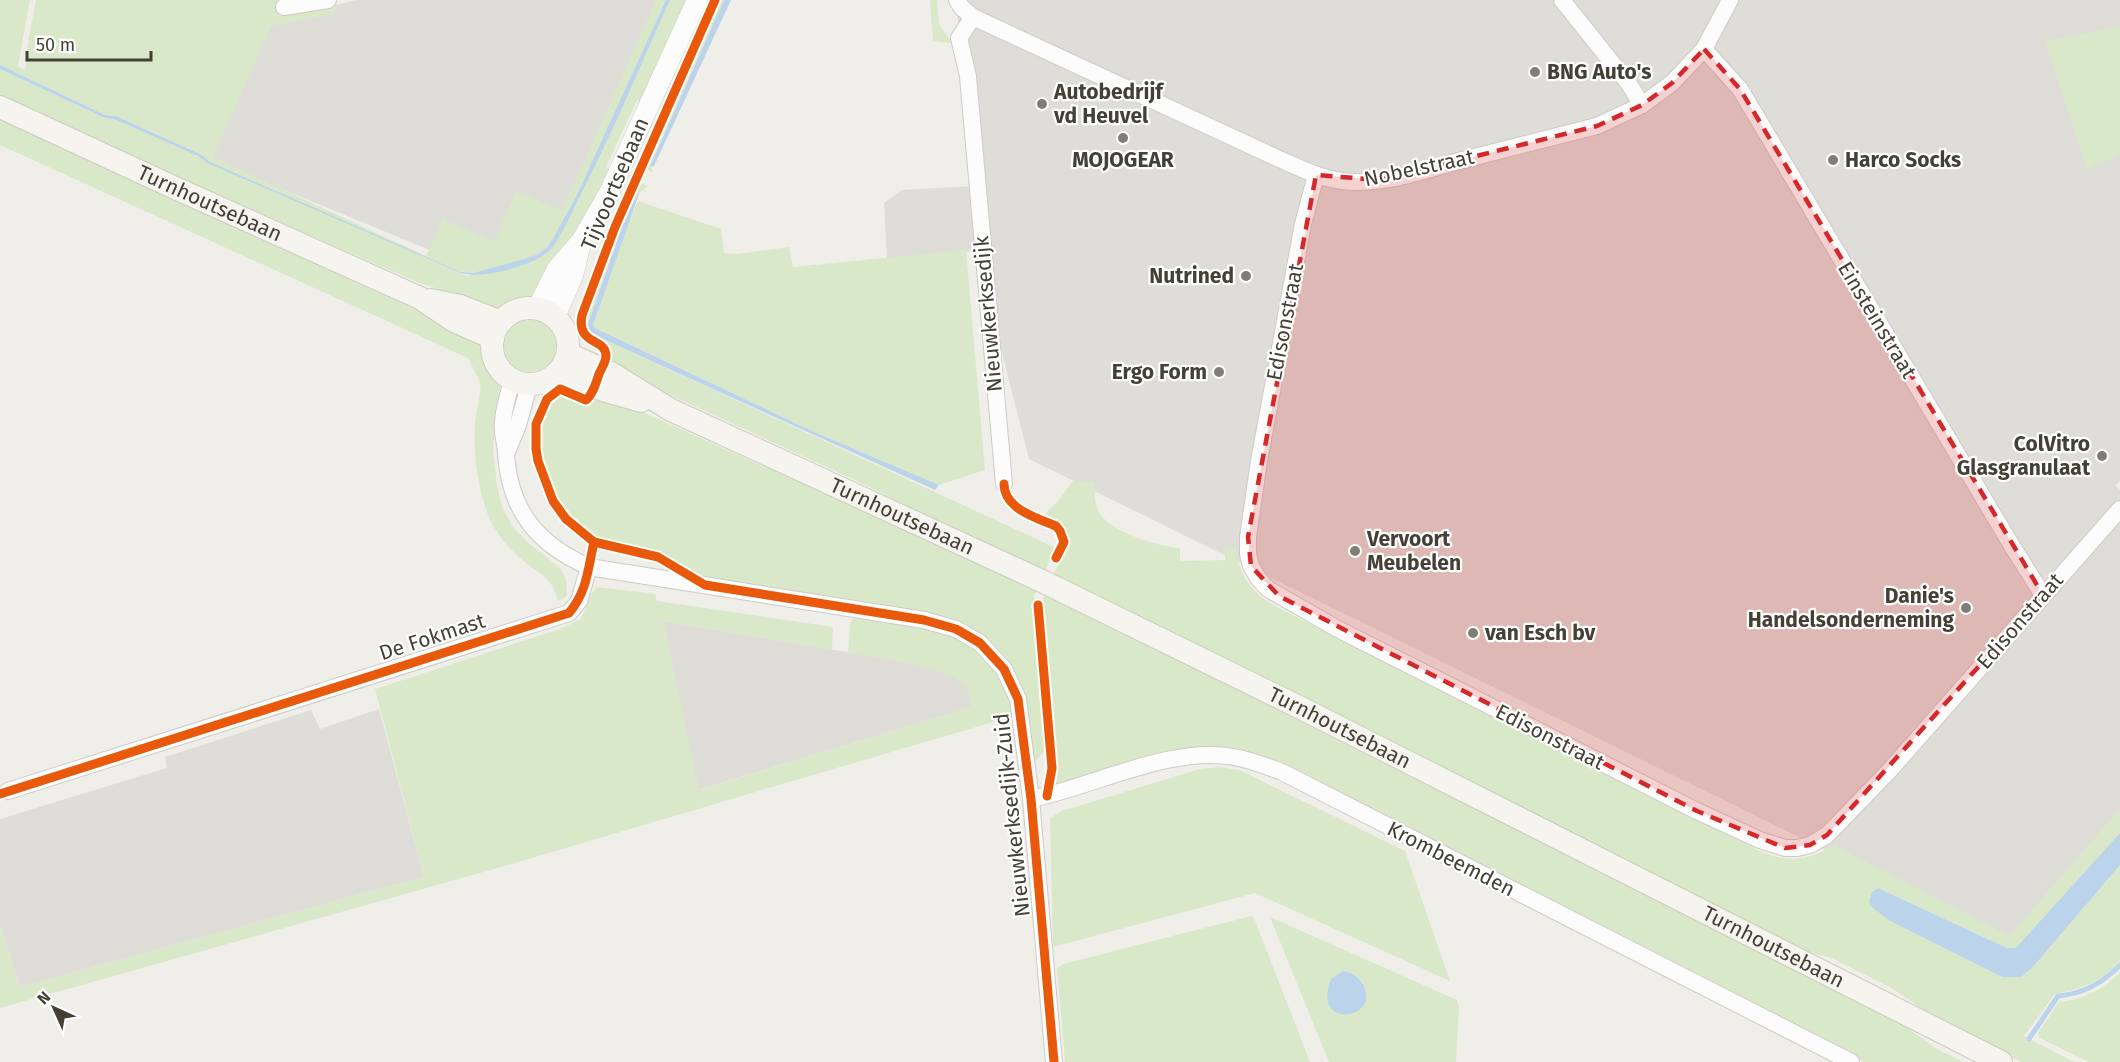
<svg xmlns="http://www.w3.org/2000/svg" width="2120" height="1062" font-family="'Fira Sans',sans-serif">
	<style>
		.industrial { fill: #dfddd7 }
		.green { fill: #dae8ca }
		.parking { fill: #deddd9 }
		.water { fill: #bbd4eb }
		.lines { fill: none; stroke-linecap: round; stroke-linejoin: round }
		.stream { stroke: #bbd4eb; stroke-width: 5 }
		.minor-casing { stroke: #cdcbc7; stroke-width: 18 }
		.tertiary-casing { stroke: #cdcbc7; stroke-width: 21 }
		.secondary-casing { stroke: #cecbc0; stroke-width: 24 }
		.minor { stroke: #fdfcfc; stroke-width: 16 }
		.tertiary { stroke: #fdfcfc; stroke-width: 20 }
		.secondary { stroke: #f5f4ee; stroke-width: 22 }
		.cycleway-casing { stroke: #fff; stroke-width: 13 }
		.cycleway { stroke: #e8590c; stroke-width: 9 }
		.marked { fill: #d62828; fill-opacity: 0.2; stroke: #d62828; stroke-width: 4.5; stroke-dasharray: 12 8; stroke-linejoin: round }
		.poi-dot { fill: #807d75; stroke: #fff; stroke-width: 2 }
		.labels { text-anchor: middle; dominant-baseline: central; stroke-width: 4.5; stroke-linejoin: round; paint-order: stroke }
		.poi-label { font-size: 21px; font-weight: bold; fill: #444036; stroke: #fff; text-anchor: start }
		.street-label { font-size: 21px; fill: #444036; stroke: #fff }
	</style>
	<rect width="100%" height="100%" fill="#efeee9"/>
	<g class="industrial">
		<path d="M357,0H679L534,293L209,159L266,22Z"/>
		<path d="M956,0H2120V481L2115,485L2120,490V816L2013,942L1029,459L976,251L887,259L884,203L902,190L973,186Z"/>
		<path d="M663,621L923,665L940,670L966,683L972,707L698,790Z"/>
		<path d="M379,709L424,877L20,987L0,926V819L167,768L165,757L311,710L320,729Z"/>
	</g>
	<g class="green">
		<path d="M0,0H30L18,66L25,70L29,37L36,0H280L283,15L339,4L334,14L271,26L213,157L426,256L443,219L494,242L516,191L562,211L656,0H666L576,197L548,247L521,260L473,273L462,272L375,235L467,276L527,262L547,252L552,248L589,179L670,0H687L641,102L637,100L606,167L611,169L595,202L532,298L496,310L415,281L198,187L0,97V69L105,118L114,119L198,156L207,163L337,219L209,162L202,155L116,116L105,115L0,65Z"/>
		<path d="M720,0H724L650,165L653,172L645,169Z"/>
		<path d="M930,0H937L939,24L952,43L933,41Z"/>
		<path d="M2120,26V154L2087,169L2045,42Z"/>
		<path d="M0,117L476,338L481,344L500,387L493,449L497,486L502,507L513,527L531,545L560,568L566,579L567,596L558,601C551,574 539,575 520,558C505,544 492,529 486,509C477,482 473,452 475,423C476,413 482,390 480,382C477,374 471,365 468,358L0,145Z"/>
		<path d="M638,182L648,186L636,196L622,227L588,324L590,333L1056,548L1044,572L922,515L878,491L679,399L608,364C616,332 581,349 585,317L616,234Z"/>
		<path d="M638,201L721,229L724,253L737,254L789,247L793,267L966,250L985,470L939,485L812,431L595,328L593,325L623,235Z"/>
		<circle cx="530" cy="346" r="26"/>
		<path d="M595,393L656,418L1037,589L1034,596V615L1045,744L1044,752L1032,764C1023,692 1027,655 955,619C875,599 792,596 711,579C691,575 674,558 654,551C637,545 617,546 601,540C594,537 588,531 582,526C562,509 552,491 544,466C536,440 539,414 559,394L583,404L590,402Z"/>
		<path d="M1073,481L1095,482C1095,492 1094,505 1100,514C1112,532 1159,547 1180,548V561L1225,560V547L1236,548C1239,573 1249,590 1271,604L1760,851C1787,863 1809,861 1834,845L2009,936L2120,809V833L2017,948H2007L1878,888L1890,921L2002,977H2021L2032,968L2120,865V960C2102,982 2081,989 2055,994L2024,1036L2074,1062H2021L1939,1020L1890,987L1831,958L1795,948L1052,577C1063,555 1072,547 1061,524L1043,516L1059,500Z"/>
		<path d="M597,587L655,594L657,601L833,627L832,650L663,621L699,790L972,707L966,683C928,663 890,660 848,653L850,625L853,618C910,626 969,625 1004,681C1010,691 1013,704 1017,715L494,869L0,1008V926L20,987L424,877L375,689L560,629L581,619L592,593Z"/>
		<path d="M1045,592L1887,1013L1937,1049L1964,1062H1864L1514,884L1234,751L1052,789L1056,764L1042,610Z"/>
		<path d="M1219,767L1239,770L1260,780L1405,851L1450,981L1255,893L1053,947L1050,818L1062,811L1200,769Z"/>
		<path d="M1251,916L1254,918L1310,1062H1065L1057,968L1063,964Z"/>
		<path d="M1270,917L1457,1000L1459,1007L1456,1062H1329Z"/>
		<path d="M2120,973V1062H2089L2039,1038L2038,1033L2059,1002C2083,1000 2103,989 2120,973Z"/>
	</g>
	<g class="parking">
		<path d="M545,0L517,60L505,56L480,112L491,118L473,159L436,143L430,155L384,135L389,122L360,108L408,1Z"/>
		<path d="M354,17L366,22L322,119L311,114Z"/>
	</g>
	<g class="water">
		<path d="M666,0H670C641,64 614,130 582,192C574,208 562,236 551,249C537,265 481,280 461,273L207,163L198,156L114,119L105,118L0,69V65L105,115L116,116L202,155L210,162L461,272L473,273L521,260L537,255L548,247L576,197Z"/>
		<path d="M724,0H731L654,166L652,167L650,166Z"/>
		<path d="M639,194L593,325L595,328L812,431L939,485L935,490L590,333L588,324L622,227L636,196Z"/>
		<path d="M2120,833V865L2032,968L2021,977H2002L1890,921L1873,908L1869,902L1872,892L1878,888L2007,948H2016Z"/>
		<path d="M1343,971C1351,972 1357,976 1362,983C1385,1019 1310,1032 1331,979Z"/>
	</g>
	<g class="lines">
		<path class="stream" d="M2029,1039L2058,996C2083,994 2103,983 2120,965"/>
		<defs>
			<g id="minor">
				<path d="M957,0L962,8L973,17L1277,158C1298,167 1319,178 1342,181C1381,186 1422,171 1459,161C1505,149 1551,138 1597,126L1642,105L1672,83L1704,49L1730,0"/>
				<path d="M1562,0L1629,84L1642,105"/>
				<path d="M284,7L328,0"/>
				<path d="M973,17L959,38L968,76L1004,484"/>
				<path d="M1704,49L1740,89L2012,546L2043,595"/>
				<path d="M1316,175L1303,224L1259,461L1248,537V554L1251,566L1258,578L1268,589L1336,628L1697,811L1760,840L1785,848H1797L1810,845L1827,835L1889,771L2120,509"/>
				<path d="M512,380C509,393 504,407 503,421C501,432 506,443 506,454C510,511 537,544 589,567L924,620L956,629L980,643L1004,669L1018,699L1031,799L1054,1062"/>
				<path d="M507,452L518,425L529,385"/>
				<path d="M8,791L569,613L579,601L589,567"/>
				<path d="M1031,799C1092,787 1172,745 1234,757C1251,760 1266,766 1282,772L1851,1062"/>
			</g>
			<g id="tertiary">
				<path d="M537,309L557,269L582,240L609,193L697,0"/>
				<path d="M555,317L573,276L581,243"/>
			</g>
			<g id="secondary">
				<path id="s1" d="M0,107L173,187L420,298L454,321L493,338"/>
				<path d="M431,300L460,306L501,322"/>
				<circle cx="530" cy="346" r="38"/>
				<path id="s2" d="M568,354L611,373L671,410L1044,582L1301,708L2001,1062"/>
				<path d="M559,371L603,390L641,401"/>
			</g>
		</defs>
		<use href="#minor" class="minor-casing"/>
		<use href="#tertiary" class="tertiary-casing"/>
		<use href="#secondary" class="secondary-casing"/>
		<use href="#minor" class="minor"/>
		<use href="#tertiary" class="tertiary"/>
		<use href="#secondary" class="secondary"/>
		<defs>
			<g id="cycleway">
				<path d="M715,0L615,227L582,315C576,346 606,337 606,356C606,362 601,369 599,374C596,383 593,394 586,400L560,389L547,399L536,424V449L538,461L553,501L566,519L594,542L658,557L705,585L924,620L956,629L980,643L1004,669L1018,699L1031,799L1054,1062"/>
				<path d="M1004,484C1004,509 1037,518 1056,526L1060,531L1064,542L1056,558"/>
				<path d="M1038,605L1052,768L1047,796"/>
				<path d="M0,794L569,613C587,592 588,569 594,542"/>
			</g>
		</defs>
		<use href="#cycleway" class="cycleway-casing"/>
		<use href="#cycleway" class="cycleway"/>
	</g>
	<path class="marked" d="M1704,49L1740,89L2043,595L1827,835L1810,845L1785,848L1697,811L1279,596L1251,566L1248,537L1316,175L1380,180L1597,126L1642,105L1672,83Z"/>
	<g class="poi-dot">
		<circle cx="1535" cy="72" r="6"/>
		<circle cx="1042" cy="104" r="6"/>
		<circle cx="1123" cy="138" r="6"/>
		<circle cx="1833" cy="160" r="6"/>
		<circle cx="1246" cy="276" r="6"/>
		<circle cx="1219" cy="372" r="6"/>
		<circle cx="2102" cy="456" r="6"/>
		<circle cx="1355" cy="551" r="6"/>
		<circle cx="1966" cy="608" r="6"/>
		<circle cx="1473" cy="633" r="6"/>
	</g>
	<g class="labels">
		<g class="poi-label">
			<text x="1547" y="72">BNG Auto's</text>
			<text x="1054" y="92">Autobedrijf<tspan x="1054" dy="24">vd Heuvel</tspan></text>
			<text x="1123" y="160" text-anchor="middle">MOJOGEAR</text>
			<text x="1845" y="160">Harco Socks</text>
			<text x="1234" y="276" text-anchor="end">Nutrined</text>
			<text x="1207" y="372" text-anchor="end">Ergo Form</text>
			<text x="2090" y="444" text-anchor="end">ColVitro<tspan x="2090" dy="24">Glasgranulaat</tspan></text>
			<text x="1367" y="539">Vervoort<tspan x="1367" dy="24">Meubelen</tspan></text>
			<text x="1954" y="596" text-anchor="end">Danie's<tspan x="1954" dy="24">Handelsonderneming</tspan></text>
			<text x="1485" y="633">van Esch bv</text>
		</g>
		<g class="street-label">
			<text transform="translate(1419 168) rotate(-12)">Nobelstraat</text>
			<text transform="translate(615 184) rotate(-67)">Tijvoortsebaan</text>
			<text stroke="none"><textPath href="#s1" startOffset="231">Turnhoutsebaan</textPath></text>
			<text transform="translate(988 314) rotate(-95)">Nieuwkerksedijk</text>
			<text transform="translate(1877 320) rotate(59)">Einsteinstraat</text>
			<text transform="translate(1285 322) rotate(-79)">Edisonstraat</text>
			<text stroke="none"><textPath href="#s2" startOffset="372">Turnhoutsebaan</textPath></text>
			<text transform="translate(2020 621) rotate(-49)">Edisonstraat</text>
			<text transform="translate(432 637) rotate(-18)">De Fokmast</text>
			<text stroke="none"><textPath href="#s2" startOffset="858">Turnhoutsebaan</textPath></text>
			<text transform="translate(1550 737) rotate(27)">Edisonstraat</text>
			<text transform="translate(1012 815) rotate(-96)">Nieuwkerksedijk-Zuid</text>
			<text transform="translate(1451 859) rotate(27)">Krombeemden</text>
			<text stroke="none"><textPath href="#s2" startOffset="1344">Turnhoutsebaan</textPath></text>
		</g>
	</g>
	<g transform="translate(54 1008) rotate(315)" stroke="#ffffff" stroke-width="4.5" paint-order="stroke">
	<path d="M0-4.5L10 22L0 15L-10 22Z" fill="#444036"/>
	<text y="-9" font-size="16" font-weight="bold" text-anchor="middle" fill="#444036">N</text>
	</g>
	<path d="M27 51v9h124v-9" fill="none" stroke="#444036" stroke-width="3"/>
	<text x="36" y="51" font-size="18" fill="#444036" stroke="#ffffff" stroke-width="4.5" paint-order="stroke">50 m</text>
</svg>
